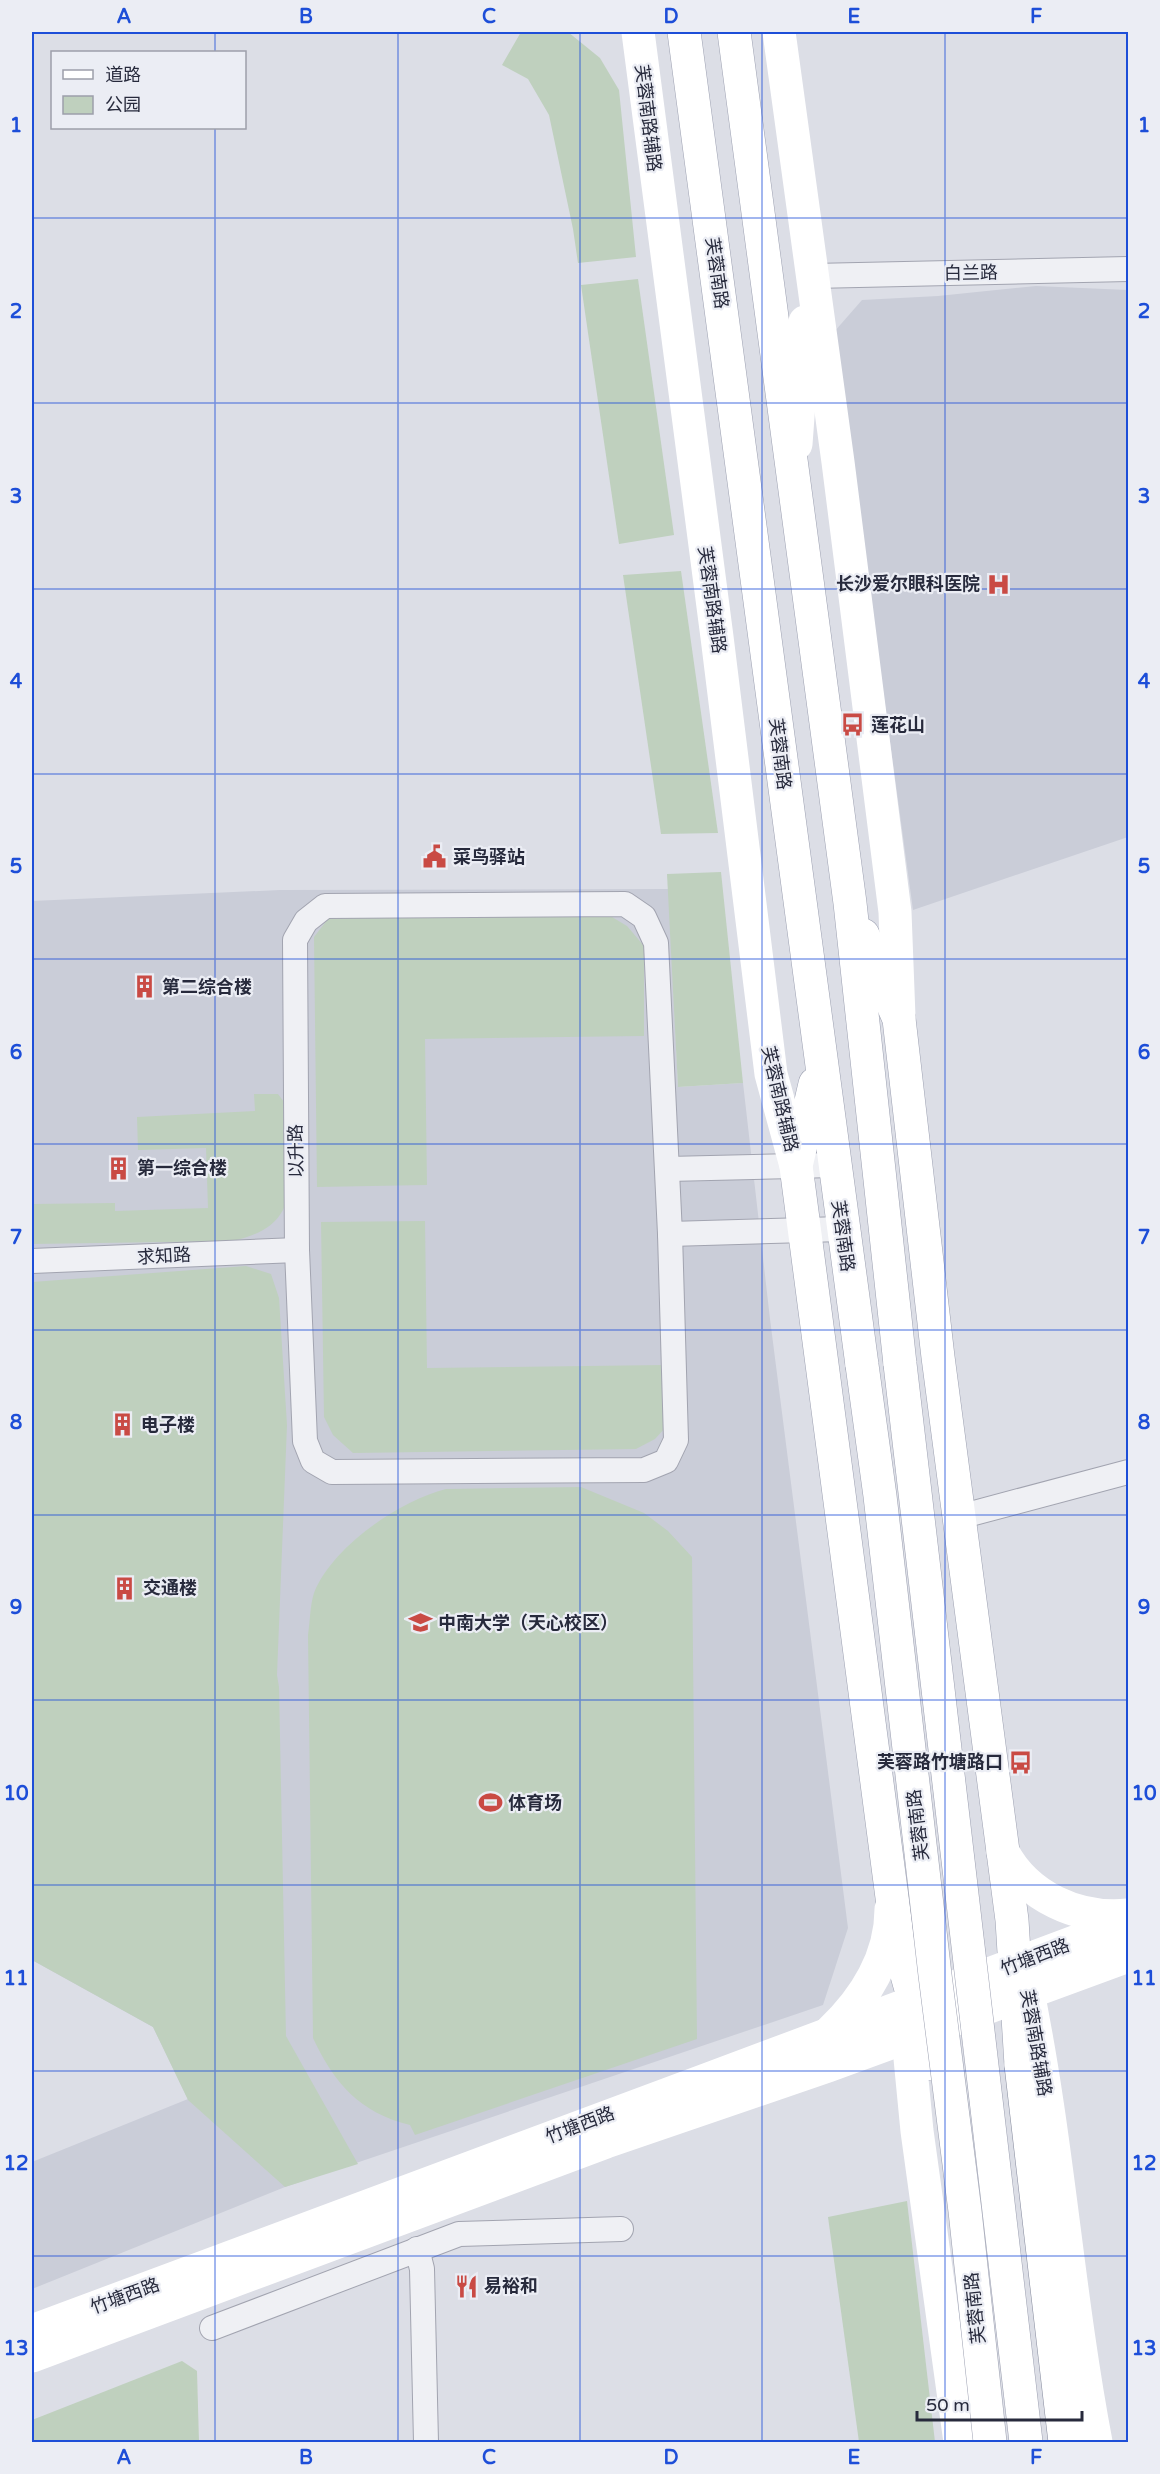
<svg xmlns="http://www.w3.org/2000/svg" width="1160" height="2474" font-family="'Varela Round','Noto Sans SC',sans-serif">
	<style>
		.built { fill: #cacdd8 }
		.green { fill: #bfd0be }
		.lines { fill: none; stroke-linecap: round; stroke-linejoin: round }
		.street-casing { stroke: #a2a4b0; stroke-width: 26 }
		.primary-casing { stroke: #9ca0b1; stroke-width: 34 }
		.highway-casing { stroke: #84899c; stroke-width: 34 }
		.street { stroke: #eff0f4; stroke-width: 24 }
		.secondary { stroke: #fff; stroke-width: 33 }
		.primary { stroke: #fff; stroke-width: 33 }
		.highway { stroke: #fff; stroke-width: 33 }
		.primary-bridge-casing { stroke: #9ca0b1; stroke-width: 34; stroke-linecap: butt }
		.primary-bridge { stroke: #fff; stroke-width: 33 }
		.grid { fill: none; stroke: #1d4ed8; stroke-width: 1.5; stroke-opacity: 0.55 }
		.labels { text-anchor: middle; dominant-baseline: central; stroke-width: 4.5; stroke-linejoin: round; paint-order: stroke }
		.street-label { font-size: 18px; fill: #272a3c; stroke: #ebedf4 }
		.poi-label { font-size: 18px; font-weight: bold; fill: #272a3c; stroke: #ebedf4; text-anchor: start }
		.neatline { fill: none; stroke: #1d4ed8; stroke-width: 2 }
		.grid-label { font-size: 20px; text-anchor: middle; font-weight: bold; fill: #1d4ed8 }
	</style>
	<rect width="100%" height="100%" fill="#dcdee6"/>
	<g class="built">
		<path d="M1036,286L1128,290V837L913,910L834,332L862,300L938,296Z"/>
		<path d="M669,889L678,1087L743,1083L770,1319L848,1928L823,2005L285,2187L32,2289V2162L188,2099L153,2027L32,1960V901L280,890Z"/>
	</g>
	<g class="green">
		<path d="M521,32H568L600,58L619,90L636,257L578,263L573,229L549,115L528,79L502,65Z"/>
		<path d="M638,279L674,535L619,544L581,285Z"/>
		<path d="M681,571L718,833L661,834L623,575Z"/>
		<path d="M721,872L743,1083L678,1087L667,874Z"/>
		<path d="M602,911L627,926L644,946V1036L425,1039L427,1185L317,1187L314,937L331,915Z"/>
		<path d="M254,1094H278L284,1102C285,1120 290,1198 283,1210C273,1229 253,1236 233,1241L32,1244V1204L115,1203V1211L208,1208L206,1148L138,1150L137,1117L255,1111Z"/>
		<path d="M425,1221L427,1368L665,1365L666,1427L655,1439L636,1449L353,1453L333,1435L324,1417L321,1222Z"/>
		<path d="M246,1266L271,1274L279,1298L287,1425L277,1675L279,1687L286,2036L358,2164L285,2187L188,2100L153,2027L32,1960V1282Z"/>
		<path d="M581,1487L644,1513L668,1531L692,1557L697,2039L415,2135L410,2125C360,2113 334,2083 313,2038L308,1635C310,1622 310,1605 314,1593C332,1547 399,1501 446,1489Z"/>
		<path d="M907,2201L935,2442H859L828,2217Z"/>
		<path d="M182,2361L197,2371L199,2442H32V2420Z"/>
	</g>
	<g class="lines">
		<defs>
			<g id="street">
				<path d="M813,276L1128,269"/>
				<path d="M625,904L644,917L656,943L670,1234L676,1440L666,1461L644,1470L332,1472L313,1461L305,1441L297,1250L295,940L306,921L325,906Z"/>
				<path d="M668,1169L834,1165"/>
				<path d="M670,1234L842,1229"/>
				<path d="M32,1261L297,1250"/>
				<path d="M959,1517L1128,1472"/>
				<path d="M417,2249L422,2269L426,2442"/>
				<path d="M212,2328L459,2234L621,2229"/>
			</g>
			<g id="primary">
				<path d="M684,32C744,476 799,921 862,1365"/>
				<path d="M734,32L850,903L900,1364"/>
				<path d="M863,935L899,1019L938,1357L1012,1920L1021,2065"/>
				<path d="M815,1084L796,1166L898,1943L932,2064"/>
			</g>
			<path id="highway" d="M1021,2065L1065,2442"/>
		</defs>
		<use href="#street" class="street-casing"/>
		<use href="#primary" class="primary-casing"/>
		<use href="#highway" class="highway-casing"/>
		<use href="#street" class="street"/>
		<g class="secondary">
			<path d="M638,32L717,637L771,1074L796,1166"/>
			<path d="M779,32L838,462L895,912L899,1017"/>
			<path d="M796,444L805,322"/>
			<path d="M1003,1852C1027,1897 1078,1920 1128,1915"/>
			<path d="M1026,1983C1058,2135 1067,2290 1096,2442"/>
			<path d="M906,2017L917,2131L960,2442"/>
			<path d="M831,2031C865,1999 891,1957 891,1909"/>
			<path d="M32,2331C397,2195 763,2059 1128,1922"/>
			<path d="M32,2356L606,2142L828,2066L1128,1956"/>
		</g>
		<use href="#primary" class="primary"/>
		<use href="#highway" class="highway"/>
		<defs>
			<g id="primary-bridge">
				<path d="M900,1364L1026,2442"/>
				<path d="M862,1365L880,1496L935,1975L965,2211L990,2442"/>
			</g>
		</defs>
		<use href="#primary-bridge" class="primary-bridge-casing"/>
		<use href="#primary-bridge" class="primary-bridge"/>
	</g>
	<path class="grid" d="M215,32V52M398,32V2442M580,32V2442M762,32V2442M945,32V2442M215,128V2442M32,218H1128M32,403H1128M32,589H1128M32,774H1128M32,959H1128M32,1144H1128M32,1330H1128M32,1515H1128M32,1700H1128M32,1885H1128M32,2071H1128M32,2256H1128"/>
	<defs>
		<symbol id="hospital-bare" viewBox="-9 -9 18 18"><path d="M-5-5h3v3.5h4V-5h3V5h-3V1.5h-4V5h-3Z" fill="#c94a44" stroke="#ebedf4" stroke-width="2.5" paint-order="stroke"/></symbol>
		<symbol id="bus-bare" viewBox="-9 -9 18 18"><path d="M-5-6H5V4H4V6H2V4H-2V6H-4V4H-5ZM-3.5-4V0h7V-4ZM-3.5 1.2v1.5H-2V1.2ZM2 1.2v1.5H3.5V1.2Z" fill="#c94a44" stroke="#ebedf4" stroke-width="2.5" paint-order="stroke"/></symbol>
		<symbol id="civic-bare" viewBox="-9 -9 18 18"><path d="M-.6-6.5H3V-4.5H.6V-3L4-1V1h2V6H-6V1h2V-1L-.6-3ZM-1.2 2.5V6h2.4V2.5Z" fill="#c94a44" stroke="#ebedf4" stroke-width="2.5" paint-order="stroke"/></symbol>
		<symbol id="building-bare" viewBox="-9 -9 18 18"><path d="M-4-6H4V6H1V3H-1V6H-4ZM-2.5-4.3h1.7v1.8h-1.7ZM.8-4.3h1.7v1.8H.8ZM-2.5-1h1.7V.8h-1.7ZM.8-1h1.7V.8H.8Z" fill="#c94a44" stroke="#ebedf4" stroke-width="2.5" paint-order="stroke"/></symbol>
		<symbol id="university-bare" viewBox="-9 -9 18 18"><path d="M0-5L7-2L0 1L-7-2ZM-4 1L0 2.5L4 1V4Q0 6-4 4Z" fill="#c94a44" stroke="#ebedf4" stroke-width="2.5" paint-order="stroke"/></symbol>
		<symbol id="stadium-bare" viewBox="-9 -9 18 18"><path d="M0-5a6.5 5 0 1 0 0 10a6.5 5 0 1 0 0-10ZM-3.5-1.8h7v3.6h-7Z" fill="#c94a44" stroke="#ebedf4" stroke-width="2.5" paint-order="stroke"/></symbol>
		<symbol id="restaurant-bare" viewBox="-9 -9 18 18"><path d="M-5-6h1v4h1v-4h1v4h1v-4h1v5L-1.5 .5V6h-2V.5L-5-1ZM5-6V6H3V1.5H1.5Q1.5-4 5-6Z" fill="#c94a44" stroke="#ebedf4" stroke-width="2.5" paint-order="stroke"/></symbol>
	</defs>
	<g fill-rule="evenodd">
		<use href="#hospital-bare" x="982" y="568" width="33" height="33"/>
		<use href="#bus-bare" x="836" y="708" width="33" height="33"/>
		<use href="#civic-bare" x="418" y="840" width="33" height="33"/>
		<use href="#building-bare" x="128" y="970" width="33" height="33"/>
		<use href="#building-bare" x="102" y="1152" width="33" height="33"/>
		<use href="#building-bare" x="106" y="1408" width="33" height="33"/>
		<use href="#building-bare" x="108" y="1572" width="33" height="33"/>
		<use href="#university-bare" x="404" y="1606" width="33" height="33"/>
		<use href="#bus-bare" x="1004" y="1746" width="33" height="33"/>
		<use href="#stadium-bare" x="474" y="1786" width="33" height="33"/>
		<use href="#restaurant-bare" x="450" y="2270" width="33" height="33"/>
	</g>
	<g class="labels">
		<g class="street-label">
			<text transform="translate(648 118) rotate(83)">芙蓉南路辅路</text>
			<text transform="translate(717 273) rotate(82)">芙蓉南路</text>
			<text transform="translate(971 273) rotate(-1)">白兰路</text>
			<text transform="translate(712 600) rotate(82)">芙蓉南路辅路</text>
			<text transform="translate(780 754) rotate(83)">芙蓉南路</text>
			<text transform="translate(780 1099) rotate(77)">芙蓉南路辅路</text>
			<text transform="translate(296 1151) rotate(-91)">以升路</text>
			<text transform="translate(843 1236) rotate(82)">芙蓉南路</text>
			<text transform="translate(164 1256) rotate(-3)">求知路</text>
			<text transform="translate(918 1825) rotate(-97)">芙蓉南路</text>
			<text transform="translate(1035 1957) rotate(-21)">竹塘西路</text>
			<text transform="translate(1036 2043) rotate(80)">芙蓉南路辅路</text>
			<text transform="translate(580 2125) rotate(-21)">竹塘西路</text>
			<text transform="translate(125 2296) rotate(-20)">竹塘西路</text>
			<text transform="translate(975 2308) rotate(-96)">芙蓉南路</text>
		</g>
		<g class="poi-label">
			<text x="980" y="584" text-anchor="end">长沙爱尔眼科医院</text>
			<text x="871" y="725">莲花山</text>
			<text x="453" y="857">菜鸟驿站</text>
			<text x="162" y="987">第二综合楼</text>
			<text x="137" y="1168">第一综合楼</text>
			<text x="141" y="1425">电子楼</text>
			<text x="143" y="1588">交通楼</text>
			<text x="438" y="1623">中南大学（天心校区）</text>
			<text x="1003" y="1762" text-anchor="end">芙蓉路竹塘路口</text>
			<text x="508" y="1803">体育场</text>
			<text x="484" y="2286">易裕和</text>
		</g>
	</g>
	<rect width="1160" height="2474" fill="none" stroke="#ebedf4" stroke-width="66"/>
	<rect x="51" y="51" width="195" height="78" fill="#ebedf4" stroke="#9d9faa" stroke-width="1.5"/>
	<rect x="63" y="70" width="30" height="9" fill="#ffffff" stroke="#9d9faa" stroke-width="1.5"/>
	<text x="105" y="81" font-size="18" fill="#272a3c">道路</text>
	<rect x="63" y="96" width="30" height="18" fill="#bfd0be" stroke="#9d9faa" stroke-width="1.5"/>
	<text x="105" y="111" font-size="18" fill="#272a3c">公园</text>
	<path d="M917 2411v9h165v-9" fill="none" stroke="#272a3c" stroke-width="3"/>
	<text x="926" y="2411" font-size="18" fill="#272a3c" stroke="#ebedf4" stroke-width="4.5" paint-order="stroke">50 m</text>
	<rect x="33" y="33" width="1094" height="2408" class="neatline"/>
	<g class="grid-label">
		<text x="124" y="23">A</text>
		<text x="306" y="23">B</text>
		<text x="489" y="23">C</text>
		<text x="671" y="23">D</text>
		<text x="854" y="23">E</text>
		<text x="1036" y="23">F</text>
		<text x="16" y="132">1</text>
		<text x="1144" y="132">1</text>
		<text x="16" y="318">2</text>
		<text x="1144" y="318">2</text>
		<text x="16" y="503">3</text>
		<text x="1144" y="503">3</text>
		<text x="16" y="688">4</text>
		<text x="1144" y="688">4</text>
		<text x="16" y="873">5</text>
		<text x="1144" y="873">5</text>
		<text x="16" y="1059">6</text>
		<text x="1144" y="1059">6</text>
		<text x="16" y="1244">7</text>
		<text x="1144" y="1244">7</text>
		<text x="16" y="1429">8</text>
		<text x="1144" y="1429">8</text>
		<text x="16" y="1614">9</text>
		<text x="1144" y="1614">9</text>
		<text x="16" y="1800">10</text>
		<text x="1144" y="1800">10</text>
		<text x="16" y="1985">11</text>
		<text x="1144" y="1985">11</text>
		<text x="16" y="2170">12</text>
		<text x="1144" y="2170">12</text>
		<text x="16" y="2355">13</text>
		<text x="1144" y="2355">13</text>
		<text x="124" y="2464">A</text>
		<text x="306" y="2464">B</text>
		<text x="489" y="2464">C</text>
		<text x="671" y="2464">D</text>
		<text x="854" y="2464">E</text>
		<text x="1036" y="2464">F</text>
	</g>
</svg>
